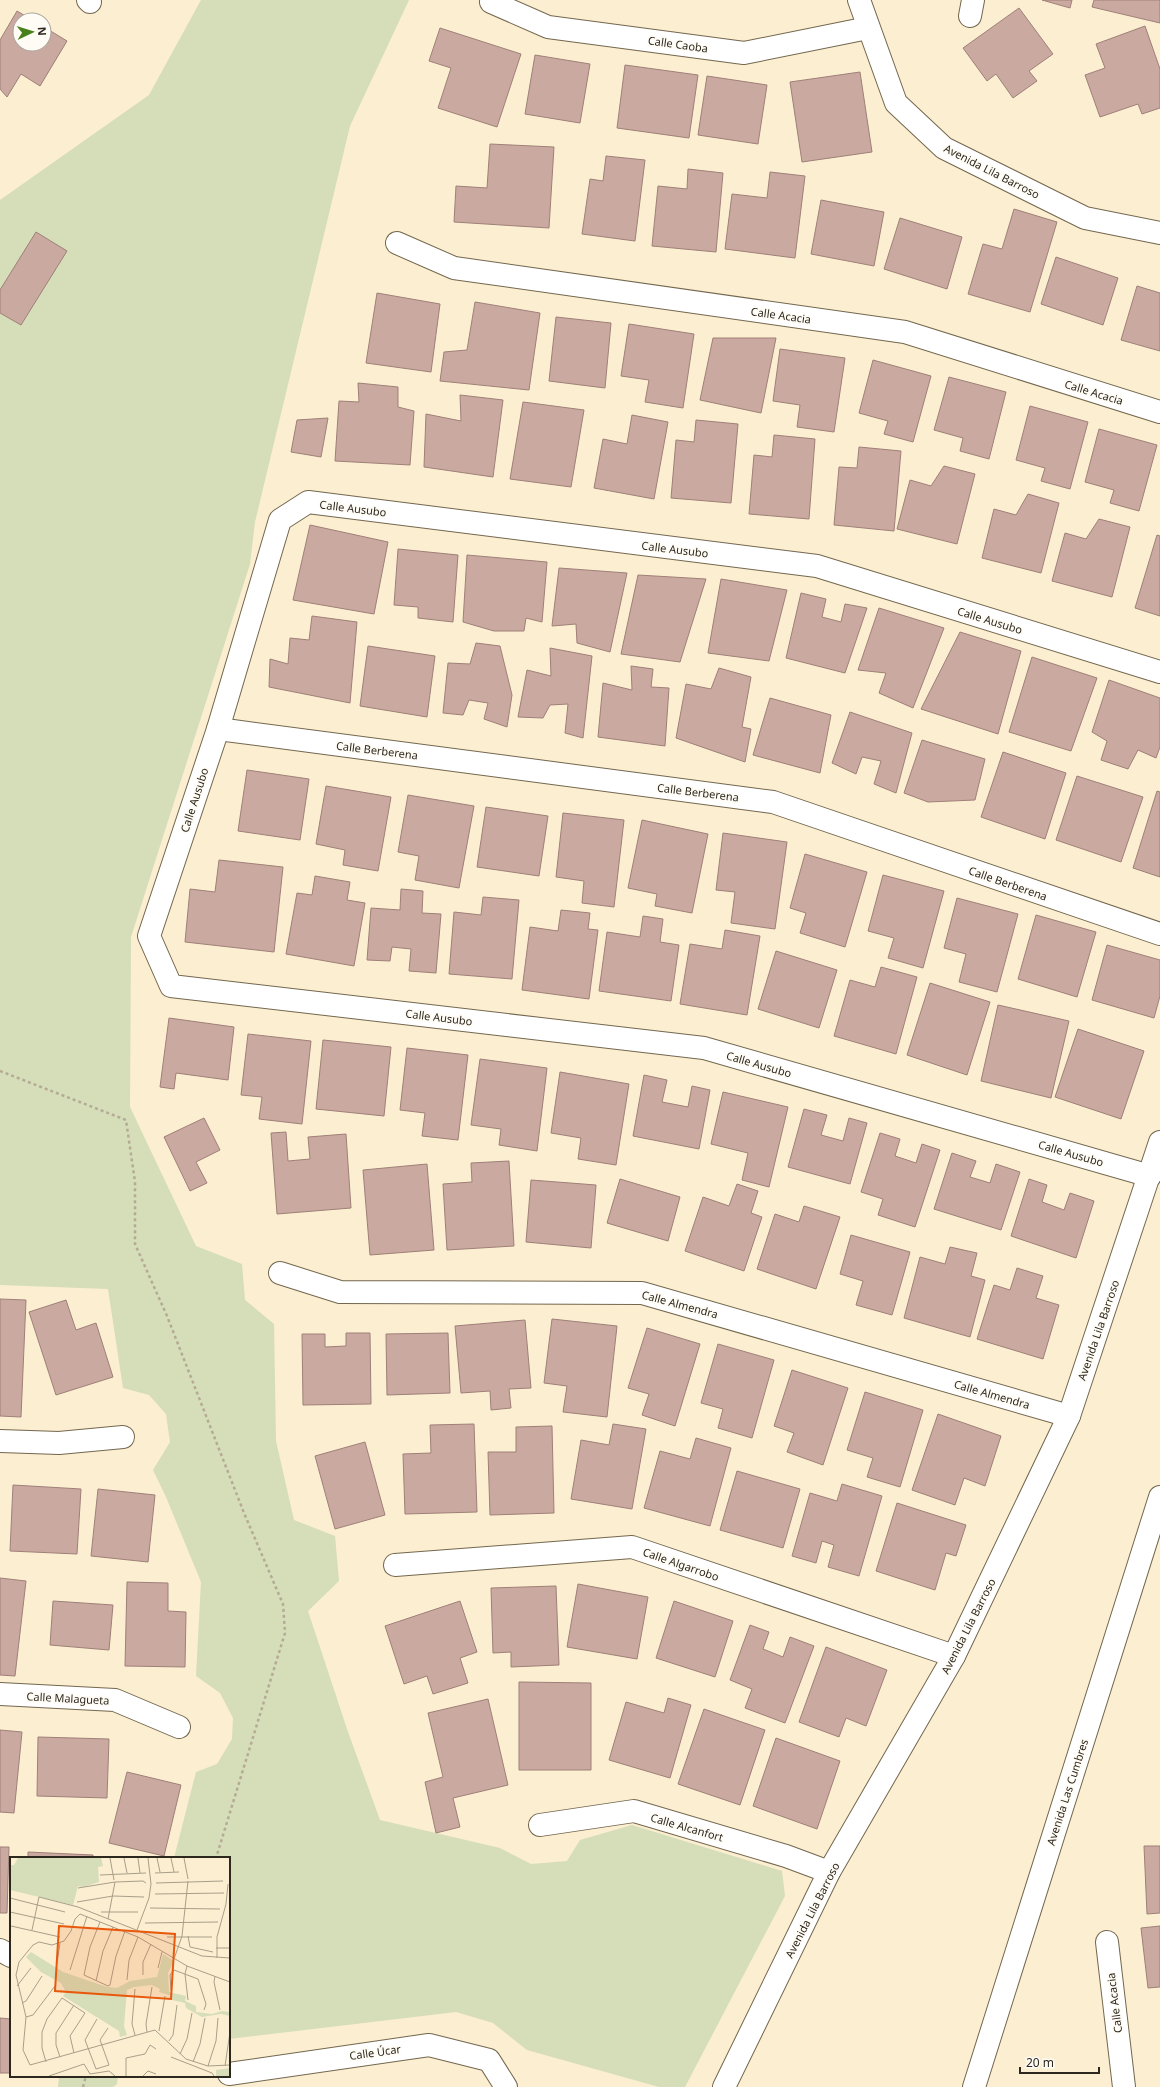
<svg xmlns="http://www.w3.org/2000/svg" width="1160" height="2087" font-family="'Noto Sans',sans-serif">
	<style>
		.green { fill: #d5ddb9 }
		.building { fill: #caa9a0; stroke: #9f8078 }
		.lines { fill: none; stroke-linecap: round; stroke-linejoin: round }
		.street-casing { stroke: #73674e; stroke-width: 24 }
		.secondary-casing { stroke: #73674e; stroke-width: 24 }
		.path { stroke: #b5ab94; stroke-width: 2.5; stroke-dasharray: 3 3; stroke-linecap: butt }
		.street { stroke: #fff; stroke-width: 22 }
		.secondary { stroke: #fff; stroke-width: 22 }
		.labels { text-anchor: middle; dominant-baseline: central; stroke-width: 3.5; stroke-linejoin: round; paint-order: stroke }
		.street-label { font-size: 11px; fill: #2d281e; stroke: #fffcf6 }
		.inset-road { fill: none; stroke: #a99f89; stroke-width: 1 }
		.view { fill: #e8590c; fill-opacity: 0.15; stroke: #e8590c; stroke-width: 2 }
		.inset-edge { fill: none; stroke: #2d281e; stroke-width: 2 }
	</style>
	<rect width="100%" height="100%" fill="#fbeed1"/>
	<g class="green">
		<path d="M201,0H409L350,126L255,522L250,564L131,937L130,1107L196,1246L242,1264L245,1300L274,1324L276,1441L294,1520L335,1536L339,1581L308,1611L347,1729L380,1820L500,1848L531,1864L567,1861L580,1840L632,1825L782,1871L785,1896L685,2087H659L527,2050L493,2023L456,2012L229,2039V1858H174L196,1772L217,1764L232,1739L233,1718L220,1693L196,1676L201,1582L166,1497L153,1470L170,1442L166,1414L149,1395L123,1388L108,1289L0,1285V200L149,95Z"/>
		<path d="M59,2076H118L117,2084L113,2087H58Z"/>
	</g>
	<g class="building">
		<path d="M1042,0H1072L1070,8Z"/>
		<path d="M1094,0H1160V23L1092,7Z"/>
		<path d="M1019,8L1053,54L1029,71L1037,81L1013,98L996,74L987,81L963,48Z"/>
		<path d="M17,11L32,20H20V44H44V27L67,41L40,86L21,74L7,97L0,89V40Z"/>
		<path d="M1145,26L1160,69V108L1142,114L1138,104L1100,117L1085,75L1105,68L1096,44Z"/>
		<path d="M440,28L521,54L497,127L438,108L451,68L429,61Z"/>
		<path d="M535,55L590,64L580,123L525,114Z"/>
		<path d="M625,65L698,75L689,138L617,128Z"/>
		<path d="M860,72L872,152L802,162L790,82Z"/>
		<path d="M707,76L767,85L758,144L698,135Z"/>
		<path d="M490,144L554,147L549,228L454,222L456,186L487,188Z"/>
		<path d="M606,156L645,160L635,241L582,234L590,179L603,181Z"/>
		<path d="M688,169L723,173L716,252L652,246L658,186L687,189Z"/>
		<path d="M770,172L805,176L795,258L725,249L732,194L767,198Z"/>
		<path d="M821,200L884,212L874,266L811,254Z"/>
		<path d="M1014,209L1057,222L1030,312L968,294L983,244L1002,249Z"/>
		<path d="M900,218L962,237L947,289L884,269Z"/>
		<path d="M36,232L67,251L21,325L0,313V290Z"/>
		<path d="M1056,257L1118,278L1103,325L1041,304Z"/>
		<path d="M1137,286L1160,293V351L1121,340Z"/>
		<path d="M377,293L440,304L431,372L366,363Z"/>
		<path d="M475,302L540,313L529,390L440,381L444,352L467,350Z"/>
		<path d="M556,317L611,323L605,388L549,381Z"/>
		<path d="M629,324L694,334L683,408L645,402L649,380L621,376Z"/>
		<path d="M713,338H776L761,413L700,400Z"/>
		<path d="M780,349L845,358L834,432L797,427L800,405L773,401Z"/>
		<path d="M873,360L931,376L913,442L884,434L888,421L859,413Z"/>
		<path d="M949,377L1006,392L989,459L960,451L963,438L934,430Z"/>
		<path d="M358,383L398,387V407L414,411L410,465L335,461L339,401L359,402Z"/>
		<path d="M460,395L503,400L493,477L424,467L426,414L461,421Z"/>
		<path d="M523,402L584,410L571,487L510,479Z"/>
		<path d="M1030,406L1088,422L1070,489L1041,481L1045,468L1016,460Z"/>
		<path d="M632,415L668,422L654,499L594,488L603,439L627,444Z"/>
		<path d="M328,418L321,457L291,452L297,420Z"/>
		<path d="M696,420L738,424L731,503L671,498L676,440L694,442Z"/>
		<path d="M1099,429L1157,445L1139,511L1110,503L1114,490L1085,482Z"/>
		<path d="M774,435L815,439L809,519L749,514L754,455L772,457Z"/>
		<path d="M859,447L901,451L894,531L834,525L839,467L857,468Z"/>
		<path d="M944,466L975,474L957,544L897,529L910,480L931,486Z"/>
		<path d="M1028,494L1059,503L1041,573L982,558L994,509L1016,515Z"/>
		<path d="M1099,519L1130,527L1112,597L1052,581L1065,533L1086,539Z"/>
		<path d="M310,525L388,542L374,614L293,600Z"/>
		<path d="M1157,535L1160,536V616L1135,608Z"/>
		<path d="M398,549L458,555L453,622L418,618V607L394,605Z"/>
		<path d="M467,555L547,562L542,622L526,618L524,631H494L463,622Z"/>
		<path d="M559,568L627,573L610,652L577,643L576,624L552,626Z"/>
		<path d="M638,575L706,579L680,662L621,654Z"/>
		<path d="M721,579L787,590L769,661L708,653Z"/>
		<path d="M801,593L826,599L822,617L841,622L845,604L867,608L845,673L786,658Z"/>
		<path d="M879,608L944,628L913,708L879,693L886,673L858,670Z"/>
		<path d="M312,616L357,622L350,703L269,687L270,659L288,664L290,638L309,640Z"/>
		<path d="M960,632L1021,651L998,734L921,709Z"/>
		<path d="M476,643L500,646L512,695L507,727L484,719L488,703L469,700L463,715L443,713L448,663L470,664Z"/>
		<path d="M368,646L435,656L427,717L360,706Z"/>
		<path d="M550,648L592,656L583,738L565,733L568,704L550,705L543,718L518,717L527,670L551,676Z"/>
		<path d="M1032,657L1097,678L1071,751L1009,732Z"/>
		<path d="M631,666L653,669L651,687L669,688L665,746L598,737L603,683L632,690Z"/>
		<path d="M719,668L751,677L742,727L751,729L745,762L676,738L686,684L711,689Z"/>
		<path d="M1109,680L1160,698V747L1156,758L1138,750L1128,769L1101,760L1107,741L1092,732Z"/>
		<path d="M770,698L831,715L820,773L753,755Z"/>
		<path d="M850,712L912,733L896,793L874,784L881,761L862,757L856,774L832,763Z"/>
		<path d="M922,740L985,759L975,800L928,802L904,793Z"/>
		<path d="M1003,752L1066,773L1045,839L981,817Z"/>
		<path d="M247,770L309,779L300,840L238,831Z"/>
		<path d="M1077,776L1143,797L1121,862L1056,840Z"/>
		<path d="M326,786L391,797L378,871L343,865L345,850L316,844Z"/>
		<path d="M1157,791L1160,792V877L1133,868Z"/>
		<path d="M408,795L474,806L459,888L415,880L419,856L398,852Z"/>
		<path d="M486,807L548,816L539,876L477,867Z"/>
		<path d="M563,813L624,820L614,907L582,903L584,881L556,877Z"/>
		<path d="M642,820L708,834L692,913L655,906L657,894L628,888Z"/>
		<path d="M723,833L787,842L775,929L731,923L735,892L716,890Z"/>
		<path d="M805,854L867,872L845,947L800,933L806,913L790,908Z"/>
		<path d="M219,860L283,867L274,952L185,942L190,889L215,892Z"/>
		<path d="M883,875L944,891L923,968L888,958L894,938L868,931Z"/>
		<path d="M315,876L350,882L347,900L365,903L354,966L286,954L297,893L312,895Z"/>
		<path d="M401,889L423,891L422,913L441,914L436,973L409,971L411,949L392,947L390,961L367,960L371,908L400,910Z"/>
		<path d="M483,897L519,900L512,979L449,974L454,912L481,915Z"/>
		<path d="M957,898L1018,914L997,992L959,982L966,954L944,948Z"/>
		<path d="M561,910L590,913L588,929L598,930L589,999L522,990L530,927L558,931Z"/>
		<path d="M1036,915L1096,932L1077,997L1018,979Z"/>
		<path d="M643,916L663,919L660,942L679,945L671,1001L599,991L607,932L640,937Z"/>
		<path d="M725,930L760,936L747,1015L680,1004L690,944L722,949Z"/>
		<path d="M1107,945L1160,960V996L1154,1018L1092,1000Z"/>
		<path d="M776,951L837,970L819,1028L758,1009Z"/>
		<path d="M881,967L917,977L896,1054L834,1036L850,980L875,987Z"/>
		<path d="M930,983L990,1002L967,1075L907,1055Z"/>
		<path d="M998,1005L1069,1021L1051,1098L981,1081Z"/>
		<path d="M169,1018L234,1027L228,1080L176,1073L174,1089L160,1087Z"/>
		<path d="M1078,1029L1144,1051L1121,1119L1055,1097Z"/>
		<path d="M248,1034L311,1041L302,1124L259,1119L262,1097L241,1095Z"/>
		<path d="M323,1040L391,1047L384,1116L316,1109Z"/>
		<path d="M407,1048L468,1055L458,1140L422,1136L425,1113L400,1110Z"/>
		<path d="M480,1059L547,1068L537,1151L499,1145L501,1129L471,1125Z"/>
		<path d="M560,1072L629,1084L616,1165L578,1159L581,1138L551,1133Z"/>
		<path d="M644,1075L667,1080L662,1102L688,1107L692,1086L710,1090L699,1149L633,1136Z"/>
		<path d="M723,1092L788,1107L769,1187L742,1180L748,1153L711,1144Z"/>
		<path d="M804,1109L827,1115L821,1135L843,1141L849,1118L867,1123L850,1184L788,1167Z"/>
		<path d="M204,1118L220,1150L196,1162L207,1183L190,1191L164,1137Z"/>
		<path d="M286,1132L288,1161L310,1159L308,1137L346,1134L351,1208L277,1214L271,1133Z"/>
		<path d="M880,1133L900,1139L895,1156L916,1163L922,1144L940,1150L915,1227L878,1215L883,1199L861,1192Z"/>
		<path d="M952,1153L976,1161L970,1177L990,1183L996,1164L1020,1172L1001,1230L934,1209Z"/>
		<path d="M509,1161L514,1246L447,1250L443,1184L472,1182L471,1163Z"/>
		<path d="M427,1164L434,1250L370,1255L363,1170Z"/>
		<path d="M620,1179L680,1197L668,1241L607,1223Z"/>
		<path d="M1029,1179L1047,1185L1042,1202L1064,1210L1070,1193L1094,1201L1076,1258L1011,1236Z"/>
		<path d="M531,1180L596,1185L591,1248L526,1242Z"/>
		<path d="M737,1184L758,1191L751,1213L762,1217L744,1271L685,1251L703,1197L729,1206Z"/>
		<path d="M804,1206L840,1217L816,1289L757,1269L775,1214L799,1222Z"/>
		<path d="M851,1235L910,1252L892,1315L856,1305L863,1281L840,1274Z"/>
		<path d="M950,1247L977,1253L971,1276L985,1280L970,1337L904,1318L920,1257L945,1264Z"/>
		<path d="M1017,1268L1043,1276L1036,1298L1059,1305L1043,1359L977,1339L994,1285L1010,1290Z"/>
		<path d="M0,1299L26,1300L21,1417L0,1416Z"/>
		<path d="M66,1300L76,1330L96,1323L113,1377L56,1395L29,1312Z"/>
		<path d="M552,1319L617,1326L607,1417L563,1412L567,1386L544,1383Z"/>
		<path d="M525,1320L531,1388L509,1389L511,1408L491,1410L490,1391L461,1393L455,1326Z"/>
		<path d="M647,1328L700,1344L675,1426L642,1415L649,1394L628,1388Z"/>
		<path d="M346,1333H370L371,1404L303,1405L302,1334H325V1347L346,1346Z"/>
		<path d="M448,1333L450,1393L387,1395L386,1334Z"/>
		<path d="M718,1344L774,1360L752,1438L718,1428L723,1409L701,1403Z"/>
		<path d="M792,1370L848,1388L823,1465L787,1452L794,1433L774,1426Z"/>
		<path d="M865,1392L923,1410L900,1487L867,1477L873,1458L847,1450Z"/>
		<path d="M938,1414L1001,1436L985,1486L964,1478L955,1505L912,1490Z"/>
		<path d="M474,1424L477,1512L405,1514L403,1454L431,1453L430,1425Z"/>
		<path d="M613,1424L646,1429L632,1509L571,1499L581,1440L609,1445Z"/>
		<path d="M552,1426L554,1513L490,1515L488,1452H516V1427Z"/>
		<path d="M696,1438L731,1448L710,1526L644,1508L660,1451L690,1459Z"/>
		<path d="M365,1442L385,1515L335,1529L315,1456Z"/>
		<path d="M737,1471L800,1489L783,1548L720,1530Z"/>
		<path d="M842,1484L882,1496L859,1576L828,1567L834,1545L822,1541L816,1563L792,1556L810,1493L837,1501Z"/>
		<path d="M13,1485L81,1489L77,1554L10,1551Z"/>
		<path d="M98,1489L155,1495L148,1562L91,1556Z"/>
		<path d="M897,1503L966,1525L956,1556L946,1553L935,1590L876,1571Z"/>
		<path d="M0,1578L26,1581L15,1676L0,1675Z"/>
		<path d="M127,1582L168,1583V1611L186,1612L185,1667L125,1666Z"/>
		<path d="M578,1584L648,1597L637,1659L567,1647Z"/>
		<path d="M556,1586L559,1665L511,1667V1652L493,1653L491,1588Z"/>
		<path d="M53,1601L113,1605L109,1650L50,1645Z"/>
		<path d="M460,1601L477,1652L460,1658L468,1683L433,1694L427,1676L404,1684L385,1626Z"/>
		<path d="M674,1601L733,1621L715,1677L656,1658Z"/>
		<path d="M750,1625L769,1632L763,1649L783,1657L790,1637L814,1646L785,1723L745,1708L752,1689L730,1680Z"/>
		<path d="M826,1647L887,1670L866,1726L846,1718L839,1737L799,1722Z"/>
		<path d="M519,1682L591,1683V1770H519Z"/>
		<path d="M668,1698L691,1705L670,1778L609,1760L626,1702L664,1713Z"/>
		<path d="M488,1699L508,1785L453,1798L460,1827L436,1833L425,1782L443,1777L428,1713Z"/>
		<path d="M704,1709L765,1730L740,1805L678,1784Z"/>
		<path d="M0,1730L22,1732L14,1813L0,1812Z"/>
		<path d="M38,1737L109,1739L107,1798L37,1796Z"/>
		<path d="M776,1738L840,1761L817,1829L753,1806Z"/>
		<path d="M127,1772L181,1785L164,1856L109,1843Z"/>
		<path d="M1144,1846H1160V1913L1147,1914Z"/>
		<path d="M0,1847H9L7,1913H0Z"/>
		<path d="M28,1852L93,1855V1858H28Z"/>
		<path d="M1160,1926V1987L1148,1988L1141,1928Z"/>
		<path d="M0,2018L11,2019V2073H0Z"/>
	</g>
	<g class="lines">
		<defs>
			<g id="street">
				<path d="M88,0L90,2"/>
				<path d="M859,0L896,103L944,148L1085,218L1160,233"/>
				<path d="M491,2L548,27L744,53L868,28"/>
				<path d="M970,16L973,0"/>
				<path d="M397,243L454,268L905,332L1160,412"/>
				<path d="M218,729L773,802L1160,934"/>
				<path d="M1150,1176L704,1048L171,986L149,936L218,729L280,520L308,502L817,566L1160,672"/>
				<path d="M280,1273L340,1292L642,1293L1069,1416"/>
				<path d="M0,1441L59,1443L123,1437"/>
				<path d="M395,1565L632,1547L954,1656"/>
				<path d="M0,1694L115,1700L179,1727"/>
				<path d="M540,1825L634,1811L786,1856L829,1872"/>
				<path d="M1107,1942L1124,2087"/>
				<path d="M0,1950L11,1956"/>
				<path d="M229,2074L429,2045L489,2060L506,2087"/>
				<path d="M724,2087L829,1872L954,1656L1069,1416L1160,1142"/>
			</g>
			<path id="secondary" d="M974,2087L1160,1497"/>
		</defs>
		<use href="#street" class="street-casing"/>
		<use href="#secondary" class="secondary-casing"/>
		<g class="path">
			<path d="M0,1071L126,1120L135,1182V1244L167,1316L244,1513L283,1604L285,1633L216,1858"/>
			<path d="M83,2087L86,2076"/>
		</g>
		<use href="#street" class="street"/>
		<use href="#secondary" class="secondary"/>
	</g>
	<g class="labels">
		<g class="street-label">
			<text transform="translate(678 44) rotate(8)">Calle Caoba</text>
			<text transform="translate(992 171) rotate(27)">Avenida Lila Barroso</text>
			<text transform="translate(781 315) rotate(8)">Calle Acacia</text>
			<text transform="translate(1094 392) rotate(17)">Calle Acacia</text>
			<text transform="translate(353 508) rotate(7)">Calle Ausubo</text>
			<text transform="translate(675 549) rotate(7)">Calle Ausubo</text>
			<text transform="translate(990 620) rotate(17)">Calle Ausubo</text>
			<text transform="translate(377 750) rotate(7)">Calle Berberena</text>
			<text transform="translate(698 792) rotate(7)">Calle Berberena</text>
			<text transform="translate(194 800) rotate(-72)">Calle Ausubo</text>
			<text transform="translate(1008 883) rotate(19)">Calle Berberena</text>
			<text transform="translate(439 1017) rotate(7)">Calle Ausubo</text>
			<text transform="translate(759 1064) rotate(16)">Calle Ausubo</text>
			<text transform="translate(1071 1153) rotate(16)">Calle Ausubo</text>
			<text transform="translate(680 1304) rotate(15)">Calle Almendra</text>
			<text transform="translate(1098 1330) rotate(-71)">Avenida Lila Barroso</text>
			<text transform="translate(992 1394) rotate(16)">Calle Almendra</text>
			<text transform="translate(681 1564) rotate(19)">Calle Algarrobo</text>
			<text transform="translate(968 1626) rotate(-63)">Avenida Lila Barroso</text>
			<text transform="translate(68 1698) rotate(3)">Calle Malagueta</text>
			<text transform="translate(1067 1792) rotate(-72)">Avenida Las Cumbres</text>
			<text transform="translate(687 1827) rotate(16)">Calle Alcanfort</text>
			<text transform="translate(812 1910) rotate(-63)">Avenida Lila Barroso</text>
			<text transform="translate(1114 2003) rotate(-97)">Calle Acacia</text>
			<text transform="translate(375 2052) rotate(-8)">Calle Úcar</text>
		</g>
	</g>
	<g transform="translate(10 1857)">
		<rect width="220" height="220" fill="#fbeed1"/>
		<path d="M8,1H91L93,9L88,10L89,25L73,30L68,29L63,48L0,33V8H4ZM21,95L53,115L97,130L107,131L120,124L147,120L153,97L164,104L158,116L159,135L176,139L175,144L186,149V155L202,157L212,154L220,155V159L211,157L192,160L176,151L175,146L162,143V139L149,135L150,132L142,128L124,130L117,133L114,169L117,178L110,180L109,174L53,139L56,135L51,126L31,115L16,100ZM220,211V219H206V213Z" fill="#d5ddb9"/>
		<path class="inset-road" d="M100,1L104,23M114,1L117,16M128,1L130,16M147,1L150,15M161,1L164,15M174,1L178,22M145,16L169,15M90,18L136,16M146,26L213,24M68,31L105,25L133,24L136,26M145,37L214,36M0,41L55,55M67,45L103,39L134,40M140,51L210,52M0,55L54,67M91,55H128M98,62L105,25M90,65L80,90L74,118L98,129L100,128L106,99L115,74M135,66L208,65M1,69L50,80M22,73L29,40L68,50L192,99L220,101M127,73L139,41L141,27L138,1M178,79L180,90L203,95M157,80H202M206,91H220M207,101V80L216,47L218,27M164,102L172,79L178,24M47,106L50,86M177,109L175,117L178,143M148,111L152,95M60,113L77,59M133,118V105L141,87M205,119L204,125L210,153M117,123L119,103L128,80M86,124L93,94L103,70M220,125L177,109L128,80L70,57L65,62L61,74L54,84L42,88L29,85L23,88L9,105L6,118L16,160L13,193L20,208L145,173L176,202L198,209L220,208M7,129L21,111M161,133L160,118L164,113L188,122L196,147L194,153M12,146L16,144L32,119M16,160L23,158L45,129M87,162L75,183L86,212L99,208L90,183L98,171M149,174L155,139M137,175L136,167L142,130M125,178L122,167L125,132M159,184L163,178L167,148M170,197L177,182L182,156M50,200L46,188V176L64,148M161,200L202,216L204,219M36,205L32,191V175L37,162L52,141L75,156L60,179L64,196M183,205L190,187L195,161M198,209L206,184L208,161M215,209L220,175M39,219L74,207L80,217L99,214L105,219M116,219V201L135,197L140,188L146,192M133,219L138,214L146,217"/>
		<path class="view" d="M49,69L165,77L161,142L45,134Z"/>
		<rect width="220" height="220" class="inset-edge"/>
	</g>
	<g transform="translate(32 32) rotate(86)"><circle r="19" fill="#fffcf6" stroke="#aba7a0"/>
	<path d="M0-3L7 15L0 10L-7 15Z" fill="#488019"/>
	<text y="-6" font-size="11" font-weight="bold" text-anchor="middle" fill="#2d281e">N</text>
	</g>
	<path d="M1020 2067v6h79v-6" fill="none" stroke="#2d281e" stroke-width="2"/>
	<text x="1026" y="2067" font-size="12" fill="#2d281e" stroke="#fffcf6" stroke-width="3" paint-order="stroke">20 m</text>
</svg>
